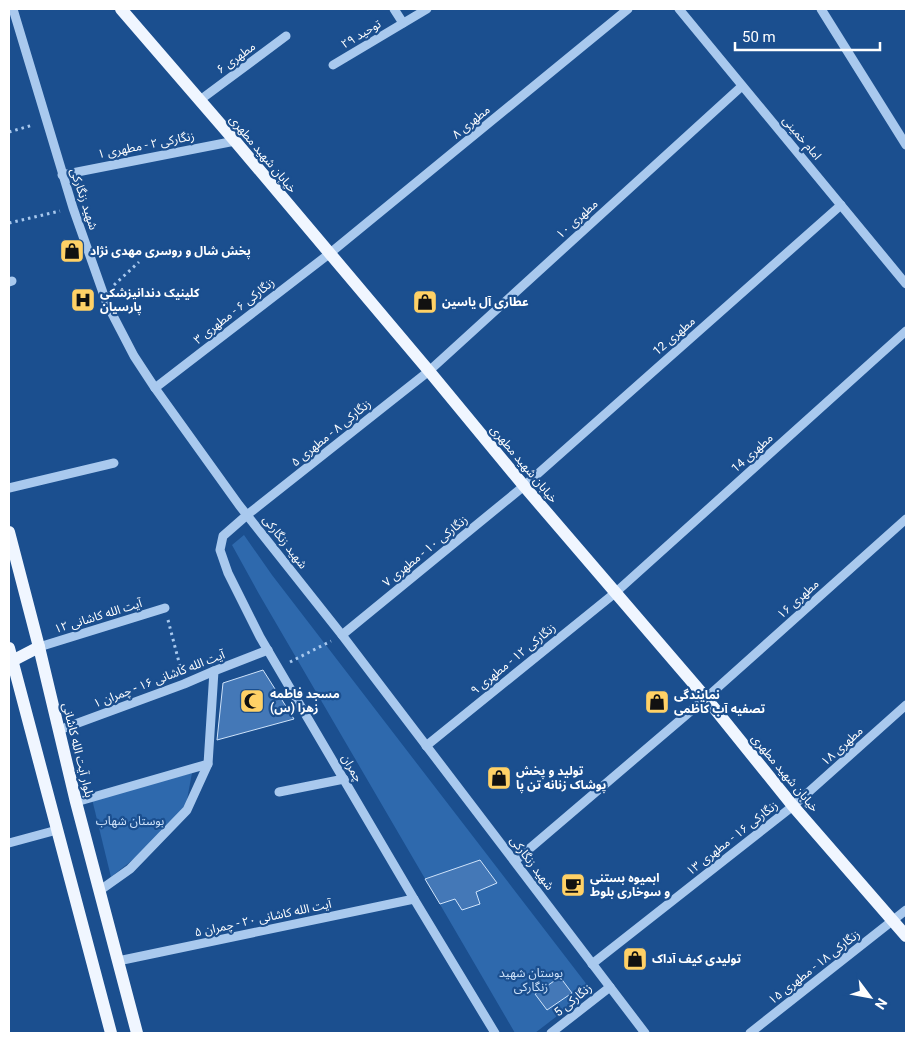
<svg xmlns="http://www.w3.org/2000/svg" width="915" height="1042" font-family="Roboto,'Noto Sans Arabic',sans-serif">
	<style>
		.green { fill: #2e69ad }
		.building { fill: #4478b7; stroke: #cfe3fa }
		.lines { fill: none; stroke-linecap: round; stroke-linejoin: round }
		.path { stroke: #a9c9ee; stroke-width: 3; stroke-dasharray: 2.5 4; stroke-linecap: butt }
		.minor { stroke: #a9c9ee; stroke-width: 9 }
		.major { stroke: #f0f6ff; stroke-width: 12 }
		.labels { text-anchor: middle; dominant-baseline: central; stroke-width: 4.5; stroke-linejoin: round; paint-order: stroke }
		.street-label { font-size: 12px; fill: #fff; stroke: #1b4f8f }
		.poi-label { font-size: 12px; font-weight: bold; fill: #fff; stroke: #1b4f8f; text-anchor: start }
		.park-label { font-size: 12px; fill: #cfe3fa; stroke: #1b4f8f }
	</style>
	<rect width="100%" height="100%" fill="#1b4f8f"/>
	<g class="green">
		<path d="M244,535L272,575L591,990L535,1033H515L259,594L232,545Z"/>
		<path d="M192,773L186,805L145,850L111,877L92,799Z"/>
	</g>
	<g class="building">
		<path d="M263,670L294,719L217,740L223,683Z"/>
		<path d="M480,860L497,883L476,892L480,904L462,910L455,899L440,904L425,879Z"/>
		<path d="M560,977L572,993L547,1010L535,994Z"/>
	</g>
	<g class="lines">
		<g class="path">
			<path d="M9,132L33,125"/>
			<path d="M9,223L60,211"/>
			<path d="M114,285L139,262"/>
			<path d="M168,620L181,670"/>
			<path d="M290,662L331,641"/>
		</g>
		<g class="minor">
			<path d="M13,9L73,208L107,304L134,356L155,388L239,505L342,635L645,1033"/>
			<path d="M394,9L403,23"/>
			<path d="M679,9L906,284"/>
			<path d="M821,9L906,145"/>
			<path d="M333,65L427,9"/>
			<path d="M200,100L286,36"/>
			<path d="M62,175L235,141"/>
			<path d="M9,282L12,281"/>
			<path d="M155,388L329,254L628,9"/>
			<path d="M9,488L114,463"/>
			<path d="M342,635L524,486L841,205"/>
			<path d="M39,647L165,608"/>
			<path d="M59,730L184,684L214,671L268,650"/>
			<path d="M426,746L615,593L906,331"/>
			<path d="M279,792L344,779"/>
			<path d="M76,802L208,764"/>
			<path d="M9,843L57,830"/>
			<path d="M515,861L706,698L906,519"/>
			<path d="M99,891L130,869L187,810L208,764L214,671"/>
			<path d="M118,961L414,899"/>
			<path d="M592,964L793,806L906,705"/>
			<path d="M495,1033L414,899L260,637L228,573L220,550L223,536L247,515L429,371L742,86"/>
			<path d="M551,1033L610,987"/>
			<path d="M750,1033L906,910"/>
		</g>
		<g class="major">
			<path d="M121,9L235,141L429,371L524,486L706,698L793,806L906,936"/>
			<path d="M9,532L39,647L76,802L137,1033"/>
			<path d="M9,648L111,1033"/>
			<path d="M12,661L39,647"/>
		</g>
	</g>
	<defs>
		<symbol id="shop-square" viewBox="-11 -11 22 22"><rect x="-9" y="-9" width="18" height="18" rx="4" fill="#ffd166" stroke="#1b4f8f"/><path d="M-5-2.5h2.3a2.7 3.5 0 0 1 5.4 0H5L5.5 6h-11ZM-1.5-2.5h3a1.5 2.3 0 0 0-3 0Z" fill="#111"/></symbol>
		<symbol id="hospital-square" viewBox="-11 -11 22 22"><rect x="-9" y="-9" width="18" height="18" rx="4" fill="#ffd166" stroke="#1b4f8f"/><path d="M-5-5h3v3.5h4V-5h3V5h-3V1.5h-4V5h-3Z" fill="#111"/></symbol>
		<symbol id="mosque-square" viewBox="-11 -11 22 22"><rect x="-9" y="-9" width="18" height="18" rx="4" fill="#ffd166" stroke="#1b4f8f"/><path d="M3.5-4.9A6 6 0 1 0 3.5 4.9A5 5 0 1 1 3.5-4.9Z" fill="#111"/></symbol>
		<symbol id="cafe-square" viewBox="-11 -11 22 22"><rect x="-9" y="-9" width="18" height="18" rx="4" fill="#ffd166" stroke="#1b4f8f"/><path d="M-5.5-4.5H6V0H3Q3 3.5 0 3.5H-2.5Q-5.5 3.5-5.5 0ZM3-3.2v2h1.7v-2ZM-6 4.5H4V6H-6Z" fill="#111"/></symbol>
	</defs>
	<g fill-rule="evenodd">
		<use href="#shop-square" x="58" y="237" width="28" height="28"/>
		<use href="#hospital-square" x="69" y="286" width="28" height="28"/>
		<use href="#shop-square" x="411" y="288" width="28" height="28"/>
		<use href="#mosque-square" x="238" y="687" width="28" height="28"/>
		<use href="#shop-square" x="643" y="688" width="28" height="28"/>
		<use href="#shop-square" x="485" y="764" width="28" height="28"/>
		<use href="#cafe-square" x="559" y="871" width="28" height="28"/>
		<use href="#shop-square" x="621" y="945" width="28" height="28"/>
	</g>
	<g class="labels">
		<g class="street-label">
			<text transform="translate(361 34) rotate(-31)">توحید ۲۹</text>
			<text transform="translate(236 58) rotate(-36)">مطهری ۶</text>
			<text transform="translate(471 122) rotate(-39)">مطهری ۸</text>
			<text transform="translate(802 138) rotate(50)">امام خمینی</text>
			<text transform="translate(146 145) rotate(-11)">زنگارکی ۲ - مطهری ۱</text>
			<text transform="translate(263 154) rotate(50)">خیابان شهید مطهری</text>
			<text transform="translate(84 199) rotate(72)">شهید زنگارکی</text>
			<text transform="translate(577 219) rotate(-42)">مطهری ۱۰</text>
			<text transform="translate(234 311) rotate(-38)">زنگارکی ۶ - مطهری ۳</text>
			<text transform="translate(674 336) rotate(-41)">مطهری 12</text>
			<text transform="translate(331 433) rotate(-39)">زنگارکی ۸ - مطهری ۵</text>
			<text transform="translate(752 453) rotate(-42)">مطهری 14</text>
			<text transform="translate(524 464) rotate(50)">خیابان شهید مطهری</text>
			<text transform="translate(285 542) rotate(52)">شهید زنگارکی</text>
			<text transform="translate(425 551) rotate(-39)">زنگارکی ۱۰ - مطهری ۷</text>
			<text transform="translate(798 599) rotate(-42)">مطهری ۱۶</text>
			<text transform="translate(98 616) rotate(-17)">آیت الله کاشانی ۱۲</text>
			<text transform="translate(513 659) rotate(-39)">زنگارکی ۱۲ - مطهری ۹</text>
			<text transform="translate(159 679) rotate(-21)">آیت الله کاشانی ۱۶ - چمران ۱</text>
			<text transform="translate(842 746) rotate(-42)">مطهری ۱۸</text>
			<text transform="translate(78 750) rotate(76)">بلوار آیت الله کاشانی</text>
			<text transform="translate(352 768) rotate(60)">چمران</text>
			<text transform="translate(785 773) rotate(50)">خیابان شهید مطهری</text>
			<text transform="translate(732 838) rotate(-38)">زنگارکی ۱۶ - مطهری ۱۳</text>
			<text transform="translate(532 863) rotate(53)">شهید زنگارکی</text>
			<text transform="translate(263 918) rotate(-12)">آیت الله کاشانی ۲۰ - چمران ۵</text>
			<text transform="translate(814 967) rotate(-38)">زنگارکی ۱۸ - مطهری ۱۵</text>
			<text transform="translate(573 1000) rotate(-39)">زنگارکی 5</text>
		</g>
		<g class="poi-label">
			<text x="90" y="251">پخش شال و روسری مهدی نژاد</text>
			<text x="100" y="293">کلینیک دندانپزشکی<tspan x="100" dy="14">پارسیان</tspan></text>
			<text x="442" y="302">عطاری آل یاسین</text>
			<text x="270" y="694">مسجد فاطمه<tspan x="270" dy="14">زهرا (س)</tspan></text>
			<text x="674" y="695">نمایندگی<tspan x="674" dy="14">تصفیه آب کاظمی</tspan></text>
			<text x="516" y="771">تولید و پخش<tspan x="516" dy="14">پوشاک زنانه تن پا</tspan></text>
			<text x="590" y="878">ابمیوه بستنی<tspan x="590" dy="14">و ‌سوخاری بلوط</tspan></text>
			<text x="652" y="959">تولیدی کیف آداک</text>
		</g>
		<g class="park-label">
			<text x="130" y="821">بوستان شهاب</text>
			<text x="531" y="973">بوستان شهید<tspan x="531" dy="14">زنگارکی</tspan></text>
		</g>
	</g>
	<rect width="915" height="1042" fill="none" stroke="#ffffff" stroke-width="20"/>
	<g transform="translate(870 997) rotate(122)" stroke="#1b4f8f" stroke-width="4" paint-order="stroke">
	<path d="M0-4L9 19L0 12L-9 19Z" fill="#ffffff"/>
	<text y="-8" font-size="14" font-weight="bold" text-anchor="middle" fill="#ffffff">N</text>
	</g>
	<path d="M735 42v8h145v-8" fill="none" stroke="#ffffff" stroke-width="2.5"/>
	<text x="742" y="42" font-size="15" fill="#ffffff" stroke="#1b4f8f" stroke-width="4" paint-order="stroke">50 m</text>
</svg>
